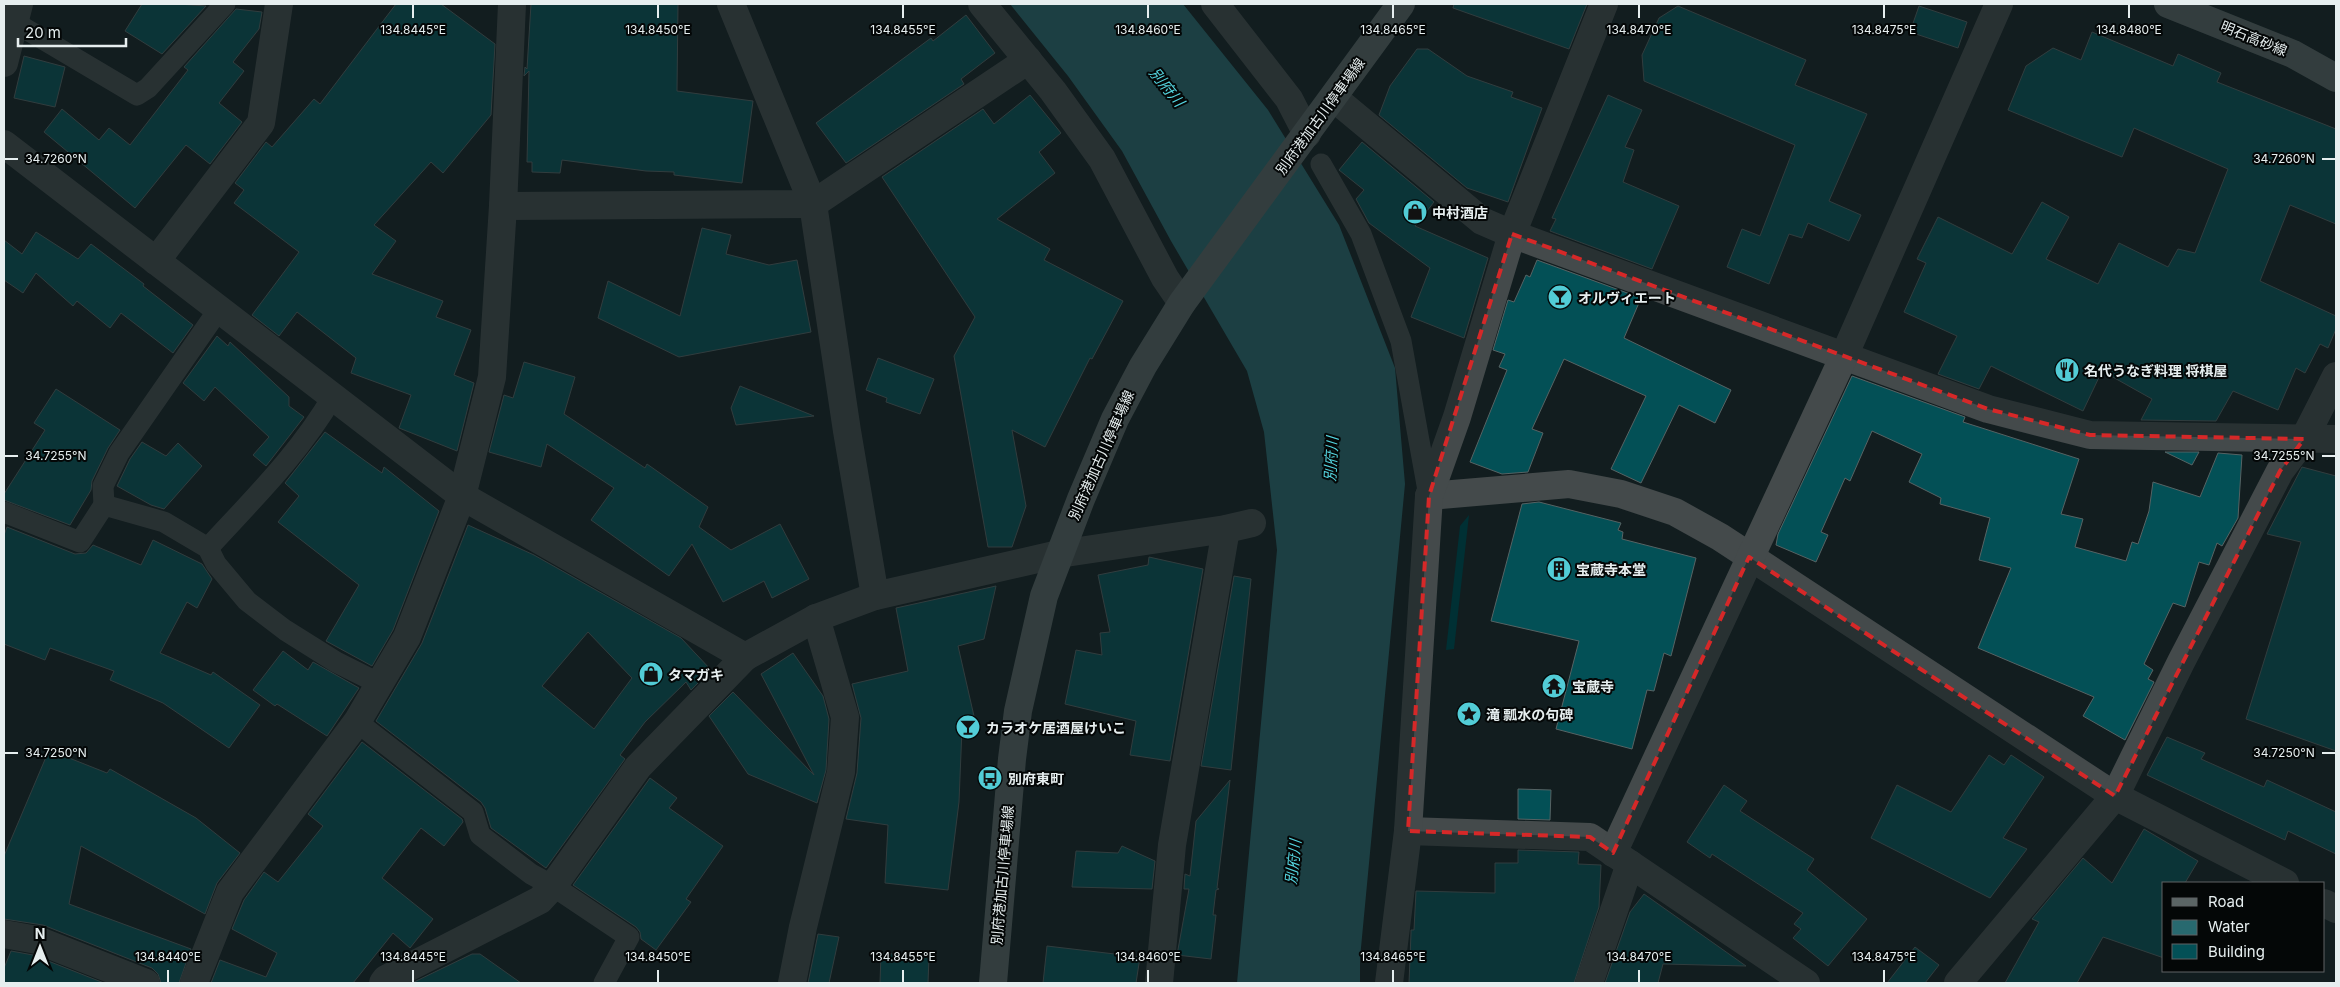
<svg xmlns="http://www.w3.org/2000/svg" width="2340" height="987" font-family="Inter,'Noto Sans JP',sans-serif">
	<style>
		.green { fill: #003034 }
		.water { fill: #28696f }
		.building { fill: #035056; stroke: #566364; fill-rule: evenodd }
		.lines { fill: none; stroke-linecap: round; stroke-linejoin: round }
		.lane { stroke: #444a4b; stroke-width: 21 }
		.street { stroke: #444a4b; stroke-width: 28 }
		.secondary { stroke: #5b6565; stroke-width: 28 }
		.marked { fill: none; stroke: #d62828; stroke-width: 4; stroke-dasharray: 10 6; stroke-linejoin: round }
		.ticks { fill: none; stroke: #e6eeef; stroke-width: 2 }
		.labels { text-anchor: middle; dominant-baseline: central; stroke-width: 4; stroke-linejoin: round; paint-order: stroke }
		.street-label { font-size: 14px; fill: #e6eeef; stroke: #040707 }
		.poi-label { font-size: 14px; font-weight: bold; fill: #e6eeef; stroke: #040707; text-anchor: start }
		.water-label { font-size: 15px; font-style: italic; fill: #54d4df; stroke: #040707 }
		.ticks-label { font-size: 12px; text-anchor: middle; fill: #e6eeef; stroke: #040707; stroke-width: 4; stroke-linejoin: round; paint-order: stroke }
	</style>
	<rect width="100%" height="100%" fill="#121d1f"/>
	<path class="green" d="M1469,515L1454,649L1446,650L1460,526Z"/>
	<path class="water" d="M1010,4H1183L1268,110L1339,225L1395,368L1405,484L1360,958V983H1237L1277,550L1264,432L1247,371L1171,241L1122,151L1068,76Z"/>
	<g class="building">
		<path d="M142,4H178L206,6L162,54L125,31Z"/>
		<path d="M396,4H441L495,44L491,115L443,173L431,162L374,225L396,241L372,274L443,301L436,317L471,330L454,375L474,383L457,451L399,428L411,395L351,373L356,358L297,312L279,336L252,315L299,252L234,203L244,190L235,183L266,142L272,147L314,99L320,104Z"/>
		<path d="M531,4H678L677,91L753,101L742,183L674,175V172L646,171L562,160L560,173L532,172V162H527L529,71L524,76L525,67L527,69Z"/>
		<path d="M1454,4H1587L1569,49L1453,8Z"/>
		<path d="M1678,6L1806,60L1795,85L1867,114L1829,201L1861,215L1849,241L1808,223L1802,238L1789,234L1769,284L1727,267L1742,229L1760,236L1795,145L1644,81L1642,55L1659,18Z"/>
		<path d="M1919,6L1967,22L1958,48L1910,32Z"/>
		<path d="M236,9L262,12L259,29L233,62L244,71L219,103L242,122L210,164L186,145L135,208L44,132L62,109L99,140L109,128L130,145L188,70L184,67Z"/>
		<path d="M966,15L995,53L961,79L964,84L846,163L816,123L931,38L933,41Z"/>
		<path d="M2092,32L2173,66L2178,54L2221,73L2217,82L2336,129V224L2290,205L2260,281L2336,316V329L2328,348L2320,344L2305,373L2296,368L2278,410L2233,391L2216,421L2141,420L2152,399L2102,371L2083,411L1991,366L1979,389L1938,374L1957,336L1904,312L1926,263L1917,259L1938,217L2012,254L2042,202L2069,217L2046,259L2098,284L2119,243L2168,267L2178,249L2195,253L2228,169L2134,128L2122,157L2008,110L2026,66L2053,48L2081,60Z"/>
		<path d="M1417,49H1428L1467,76L1513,92L1511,97L1542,108L1508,202L1467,188L1379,115L1390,86Z"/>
		<path d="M24,56L65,67L55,107L14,98Z"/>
		<path d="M1030,95L1061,133L1039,152L1055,173L997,219L1050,249L1044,260L1123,301L1092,359L1090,358L1045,447L1012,430L1026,506L1012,547H988L954,356L975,317L882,177L983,109L994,124Z"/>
		<path d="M1608,95L1642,110L1625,147L1634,150L1623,182L1679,206L1652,269L1550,231L1556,219L1552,218Z"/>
		<path d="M1362,142L1434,202L1415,226L1488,258L1464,338L1411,317L1430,268L1369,223L1356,199L1364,190L1339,170Z"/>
		<path d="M702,228L731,235L726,254L769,265L797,260L811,332L679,357L598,318L608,281L680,316Z"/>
		<path d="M36,232L78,259L91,244L144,284L143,286L193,325L173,353L121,313L110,328L77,301L73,306L36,273L23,293L4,280V240L22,254Z"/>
		<path d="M1537,260L1641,298L1624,338L1731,390L1715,423L1679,405L1641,483L1611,469L1646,396L1564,359L1532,429L1543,433L1528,472L1502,474L1470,462L1507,370L1499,367L1505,354L1493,350L1508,300L1514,302L1526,275L1530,277Z"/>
		<path d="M217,336L228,346L230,342L289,397V406L304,417L266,466L253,455L269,437L215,387L204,401L183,383Z"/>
		<path d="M878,358L934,379L920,414L886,402L887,398L866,390Z"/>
		<path d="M524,362L575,377L564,414L645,468L647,464L708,507L699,527L731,550L780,524L809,579L772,598L764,581L723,602L692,544L669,576L591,520L614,488L547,444L541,467L489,452L504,395L513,398Z"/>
		<path d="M1852,376L1965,417L1963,422L2079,459L2061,514L2083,519L2075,547L2126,561L2132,542L2138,544L2149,511L2153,482L2200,497L2218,453L2242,455L2238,518L2222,546L2217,543L2209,565L2199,562L2185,607L2173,603L2144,664L2153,670L2148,679L2154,682L2125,740L2083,716L2094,697L1978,648L2011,568L1979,560L1990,518L1940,504L1941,498L1909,482L1922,454L1872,431L1850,481L1845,478L1821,532L1828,535L1816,562L1776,545L1778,534Z"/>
		<path d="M740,386L814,416L736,425L731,408Z"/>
		<path d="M56,389L120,430L108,448L92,481L91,490L70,525L4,500V494L45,430L34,423Z"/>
		<path d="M325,432L382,473L384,467L439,511L393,630L372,666L326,641L359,585L278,522L299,496L285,483Z"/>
		<path d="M142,442L166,456L178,443L202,466L164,509L151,505L117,486L130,459Z"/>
		<path d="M2165,452H2199L2192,465Z"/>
		<path d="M2302,467L2336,476V751L2246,719L2301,542L2267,534Z"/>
		<path d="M1539,502L1621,523L1618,530L1623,532L1622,539L1696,558L1671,656L1664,653L1654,691L1647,690L1632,749L1556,729L1579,641L1491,621L1522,504Z"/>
		<path d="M468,525L534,555L681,638L711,670L691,690L686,682L645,722L620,755L625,759L546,868L491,828L485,808L481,802L376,721L422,643ZM588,632L632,678L594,729L542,686Z"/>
		<path d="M7,527L75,554L86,553L93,545L141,565L153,540L202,564L212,579L197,608L187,602L160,653L211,675L213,672L260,705L229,748L163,703L110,680L114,671L50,648L45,660L4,644V535Z"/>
		<path d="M1149,557L1203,569L1170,761L1130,755L1136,721L1065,704L1076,650L1102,655L1100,633L1110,632L1098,575L1148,565Z"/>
		<path d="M1234,576L1251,579L1231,770L1201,766Z"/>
		<path d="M996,586L984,639L958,646L976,725L962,728L959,802L948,890L885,883L888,825L846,819L857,773L861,718L852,684L908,671L896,608Z"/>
		<path d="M283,651L308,670L313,662L359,688L327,736L277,704L275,706L253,690Z"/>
		<path d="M793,653L823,696L829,719L826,770L817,803L748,774L709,716L733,692L814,775L761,674Z"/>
		<path d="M2167,737L2205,753L2201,759L2264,787L2267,780L2336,812V854L2288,831L2285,840L2147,775Z"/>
		<path d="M362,742L462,819L463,822L444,846L421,828L382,878L433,919L410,948L393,933L353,983H211L220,960L266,977L277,953L232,929L244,900L264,872L278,882L323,826L308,814Z"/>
		<path d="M49,750L107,773L110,769L196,818L240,853L217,883L205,914L81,846L69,904L191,949L179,983H161L158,974L152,968L43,925L4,919V856Z"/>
		<path d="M1989,755L2004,765L2011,755L2044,777L2003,838L2027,849L1990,898L1871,838L1897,785L1951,812Z"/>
		<path d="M650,778L677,798L669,808L723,846L686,899L691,902L656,950L641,939L640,932L636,927L573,885Z"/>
		<path d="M1230,780L1217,888L1219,889L1216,890L1213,915H1216L1211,959L1177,955L1189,889H1184L1185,874L1190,876L1196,821Z"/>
		<path d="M1724,785L1747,801L1740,811L1814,859L1807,870L1867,919L1828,966L1793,938L1801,929L1794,924L1803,913L1712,854L1710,858L1687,842Z"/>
		<path d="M1518,789L1551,790L1550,820L1518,819Z"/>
		<path d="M2144,829L2198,861L2185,883H2164V958L2103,937L2077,983H2005L2039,922L2032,919L2083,858L2112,883Z"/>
		<path d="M1122,846L1155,861L1152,889L1072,887L1076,851L1118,853Z"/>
		<path d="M1518,850L1579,852L1578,864L1601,865L1599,907L1574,983H1409L1411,933V930H1414L1416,891L1495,893V863H1518Z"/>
		<path d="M1644,894L1746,966L1663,964L1658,983H1605L1630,912Z"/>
		<path d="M818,934L839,937L829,983H808Z"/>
		<path d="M1047,946L1140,957L1136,983H1043Z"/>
		<path d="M1915,947L1939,965L1925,983H1887Z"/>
		<path d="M11,951L33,955L104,983H4V968Z"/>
		<path d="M881,953L929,957L928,983H880Z"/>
		<path d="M472,954H480L521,983H412Z"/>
	</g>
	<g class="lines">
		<g class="lane">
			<path d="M14,22L137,95L148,88L225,4"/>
			<path d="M1321,164L1361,234L1401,341L1429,496"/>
			<path d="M104,505L103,486L119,453L219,309"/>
			<path d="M4,512L80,542L104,505L164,522L208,548L216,564L247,601L285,630L336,662L380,684"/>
			<path d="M208,548C252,500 300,453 333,396"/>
			<path d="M357,722L473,812L480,835L531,874L553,886L629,937L604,983"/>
		</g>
		<g class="street">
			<path d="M731,4L813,204L847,431L875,596"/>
			<path d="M982,4L1053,91L1102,159L1165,278L1182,303"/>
			<path d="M1215,4L1289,99L1307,134"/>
			<path d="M4,63L19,4"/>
			<path d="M1334,98L1482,221L1512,234L1988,409L2090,435L2336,439"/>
			<path d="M4,144L462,496L745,657"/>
			<path d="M503,206L813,204L1028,60"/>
			<path d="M156,261L261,123L279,4"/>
			<path d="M1429,496L1569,484L1621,494L1675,512L1720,537L2115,796L2285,883"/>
			<path d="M1408,831L1590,837L1806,983"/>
			<path d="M1613,853L1844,356L1999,4"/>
			<path d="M2324,903L2336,909"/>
			<path d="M4,934L37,940L146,983"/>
			<path d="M194,983L230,892L357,722L407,637L462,496L492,377L503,206L512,4"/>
			<path d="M383,983L386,979L540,900L553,886L638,767L745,657L816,618L875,596L1059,554L1226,529L1252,523"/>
			<path d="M792,983L803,927L841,772L845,717L816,618"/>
			<path d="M1159,983L1172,845L1226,529"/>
			<path d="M1389,983L1408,831L1429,496L1457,417L1512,234L1604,4"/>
			<path d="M1589,983L1630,864"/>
			<path d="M1958,983L2115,796L2181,662L2280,471L2304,439L2336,376"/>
		</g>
		<g class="secondary">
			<path d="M2168,4L2293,54L2336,78"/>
			<path d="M993,983L1012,759L1018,711L1044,596L1081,499L1115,419L1143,366L1182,303L1401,4"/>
		</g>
	</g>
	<path d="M0 0H2340V987H0ZM1512,234L1988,409L2090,435L2304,439L2280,471L2115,796L1749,557L1613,853L1590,837L1408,831L1429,496Z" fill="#121d1f" fill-opacity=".55" fill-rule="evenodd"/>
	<path class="marked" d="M1512,234L1988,409L2090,435L2304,439L2280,471L2115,796L1749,557L1613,853L1590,837L1408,831L1429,496Z"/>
	<path class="ticks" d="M413,5V18M658,5V18M903,5V18M1148,5V18M1393,5V18M1639,5V18M1884,5V18M2129,5V18M5,159H18M2322,159H2335M5,456H18M2322,456H2335M5,753H18M2322,753H2335M168,970V982M413,970V982M658,970V982M903,970V982M1148,970V982M1393,970V982M1639,970V982M1884,970V982"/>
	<defs>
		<symbol id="shop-disc" viewBox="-11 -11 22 22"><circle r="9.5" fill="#52ccd6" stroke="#040707"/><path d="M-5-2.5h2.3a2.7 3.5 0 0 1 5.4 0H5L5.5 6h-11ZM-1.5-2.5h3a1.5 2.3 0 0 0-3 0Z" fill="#111"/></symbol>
		<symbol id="bar-disc" viewBox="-11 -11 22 22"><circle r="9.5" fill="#52ccd6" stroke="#040707"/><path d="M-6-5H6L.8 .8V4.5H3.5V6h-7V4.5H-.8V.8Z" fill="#111"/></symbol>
		<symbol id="restaurant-disc" viewBox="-11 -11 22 22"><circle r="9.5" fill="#52ccd6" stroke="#040707"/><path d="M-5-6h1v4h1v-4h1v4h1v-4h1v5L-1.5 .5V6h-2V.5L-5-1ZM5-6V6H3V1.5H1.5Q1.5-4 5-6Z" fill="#111"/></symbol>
		<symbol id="building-disc" viewBox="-11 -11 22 22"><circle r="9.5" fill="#52ccd6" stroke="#040707"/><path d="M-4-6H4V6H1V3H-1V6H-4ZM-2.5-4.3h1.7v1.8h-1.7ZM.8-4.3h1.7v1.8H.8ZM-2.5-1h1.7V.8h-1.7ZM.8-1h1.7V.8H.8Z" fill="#111"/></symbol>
		<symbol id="temple-disc" viewBox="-11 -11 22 22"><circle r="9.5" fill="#52ccd6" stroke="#040707"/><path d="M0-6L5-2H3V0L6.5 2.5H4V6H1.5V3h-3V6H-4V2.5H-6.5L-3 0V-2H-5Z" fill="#111"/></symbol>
		<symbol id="sight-disc" viewBox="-11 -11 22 22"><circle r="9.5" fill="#52ccd6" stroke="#040707"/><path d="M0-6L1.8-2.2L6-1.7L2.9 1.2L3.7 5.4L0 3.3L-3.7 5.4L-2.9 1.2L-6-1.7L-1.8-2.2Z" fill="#111"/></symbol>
		<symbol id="bus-disc" viewBox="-11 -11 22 22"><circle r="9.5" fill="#52ccd6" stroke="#040707"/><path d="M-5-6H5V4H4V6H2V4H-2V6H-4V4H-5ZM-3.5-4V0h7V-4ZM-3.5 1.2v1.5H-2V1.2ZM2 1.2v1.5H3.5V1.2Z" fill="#111"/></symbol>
	</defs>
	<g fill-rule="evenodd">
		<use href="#shop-disc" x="1401" y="198" width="28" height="28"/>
		<use href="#bar-disc" x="1546" y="283" width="28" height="28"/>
		<use href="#restaurant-disc" x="2053" y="356" width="28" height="28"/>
		<use href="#building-disc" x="1545" y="555" width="28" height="28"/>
		<use href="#shop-disc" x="637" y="660" width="28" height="28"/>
		<use href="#temple-disc" x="1540" y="672" width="28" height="28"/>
		<use href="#sight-disc" x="1455" y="700" width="28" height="28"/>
		<use href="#bar-disc" x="954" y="713" width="28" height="28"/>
		<use href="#bus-disc" x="976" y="764" width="28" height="28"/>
	</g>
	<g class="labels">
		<g class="street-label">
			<text transform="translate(2254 38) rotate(22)">明石高砂線</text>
			<text transform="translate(1320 116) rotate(-54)">別府港加古川停車場線</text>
			<text transform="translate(1101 455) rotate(-66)">別府港加古川停車場線</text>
			<text transform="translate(1002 875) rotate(-85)">別府港加古川停車場線</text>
		</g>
		<g class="poi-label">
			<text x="1432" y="212">中村酒店</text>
			<text x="1578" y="297">オルヴィエート</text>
			<text x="2084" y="370">名代うなぎ料理 将棋屋</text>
			<text x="1576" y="569">宝蔵寺本堂</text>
			<text x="668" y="674">タマガキ</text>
			<text x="1572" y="686">宝蔵寺</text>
			<text x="1486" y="714">滝 瓢水の句碑</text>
			<text x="986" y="727">カラオケ居酒屋けいこ</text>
			<text x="1008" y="778">別府東町</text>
		</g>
		<g class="water-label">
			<text transform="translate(1167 87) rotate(51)">別府川</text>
			<text transform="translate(1331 459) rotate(-87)">別府川</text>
			<text transform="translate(1293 862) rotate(-84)">別府川</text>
		</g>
	</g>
	<g class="ticks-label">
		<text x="413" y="34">134.8445°E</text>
		<text x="658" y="34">134.8450°E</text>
		<text x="903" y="34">134.8455°E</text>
		<text x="1148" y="34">134.8460°E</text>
		<text x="1393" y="34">134.8465°E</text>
		<text x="1639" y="34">134.8470°E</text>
		<text x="1884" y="34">134.8475°E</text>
		<text x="2129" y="34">134.8480°E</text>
		<text x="56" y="163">34.7260°N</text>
		<text x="2284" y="163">34.7260°N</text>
		<text x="56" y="460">34.7255°N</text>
		<text x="2284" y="460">34.7255°N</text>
		<text x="56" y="757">34.7250°N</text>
		<text x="2284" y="757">34.7250°N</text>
		<text x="168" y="961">134.8440°E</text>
		<text x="413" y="961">134.8445°E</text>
		<text x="658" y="961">134.8450°E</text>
		<text x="903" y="961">134.8455°E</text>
		<text x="1148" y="961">134.8460°E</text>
		<text x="1393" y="961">134.8465°E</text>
		<text x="1639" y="961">134.8470°E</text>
		<text x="1884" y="961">134.8475°E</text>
	</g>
	<rect width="2340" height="987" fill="none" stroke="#e6eeef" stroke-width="10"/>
	<rect x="2162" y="882" width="162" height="90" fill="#040707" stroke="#5e6364"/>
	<rect x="2172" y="898" width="25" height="8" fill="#5b6565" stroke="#5e6364"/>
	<text x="2208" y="907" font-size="15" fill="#e6eeef">Road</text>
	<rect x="2172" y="920" width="25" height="15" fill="#28696f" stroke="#5e6364"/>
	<text x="2208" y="932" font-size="15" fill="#e6eeef">Water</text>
	<rect x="2172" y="944" width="25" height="15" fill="#035056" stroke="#5e6364"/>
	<text x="2208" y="957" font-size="15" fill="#e6eeef">Building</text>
	<g transform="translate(40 947)" stroke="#040707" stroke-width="4" paint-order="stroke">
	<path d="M0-4L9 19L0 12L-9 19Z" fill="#e6eeef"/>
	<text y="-8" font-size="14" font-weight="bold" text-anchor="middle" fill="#e6eeef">N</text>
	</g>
	<path d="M18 38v8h108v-8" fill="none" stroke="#e6eeef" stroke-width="2.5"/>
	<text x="25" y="38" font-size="15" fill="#e6eeef" stroke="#040707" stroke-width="4" paint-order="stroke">20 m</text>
</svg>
